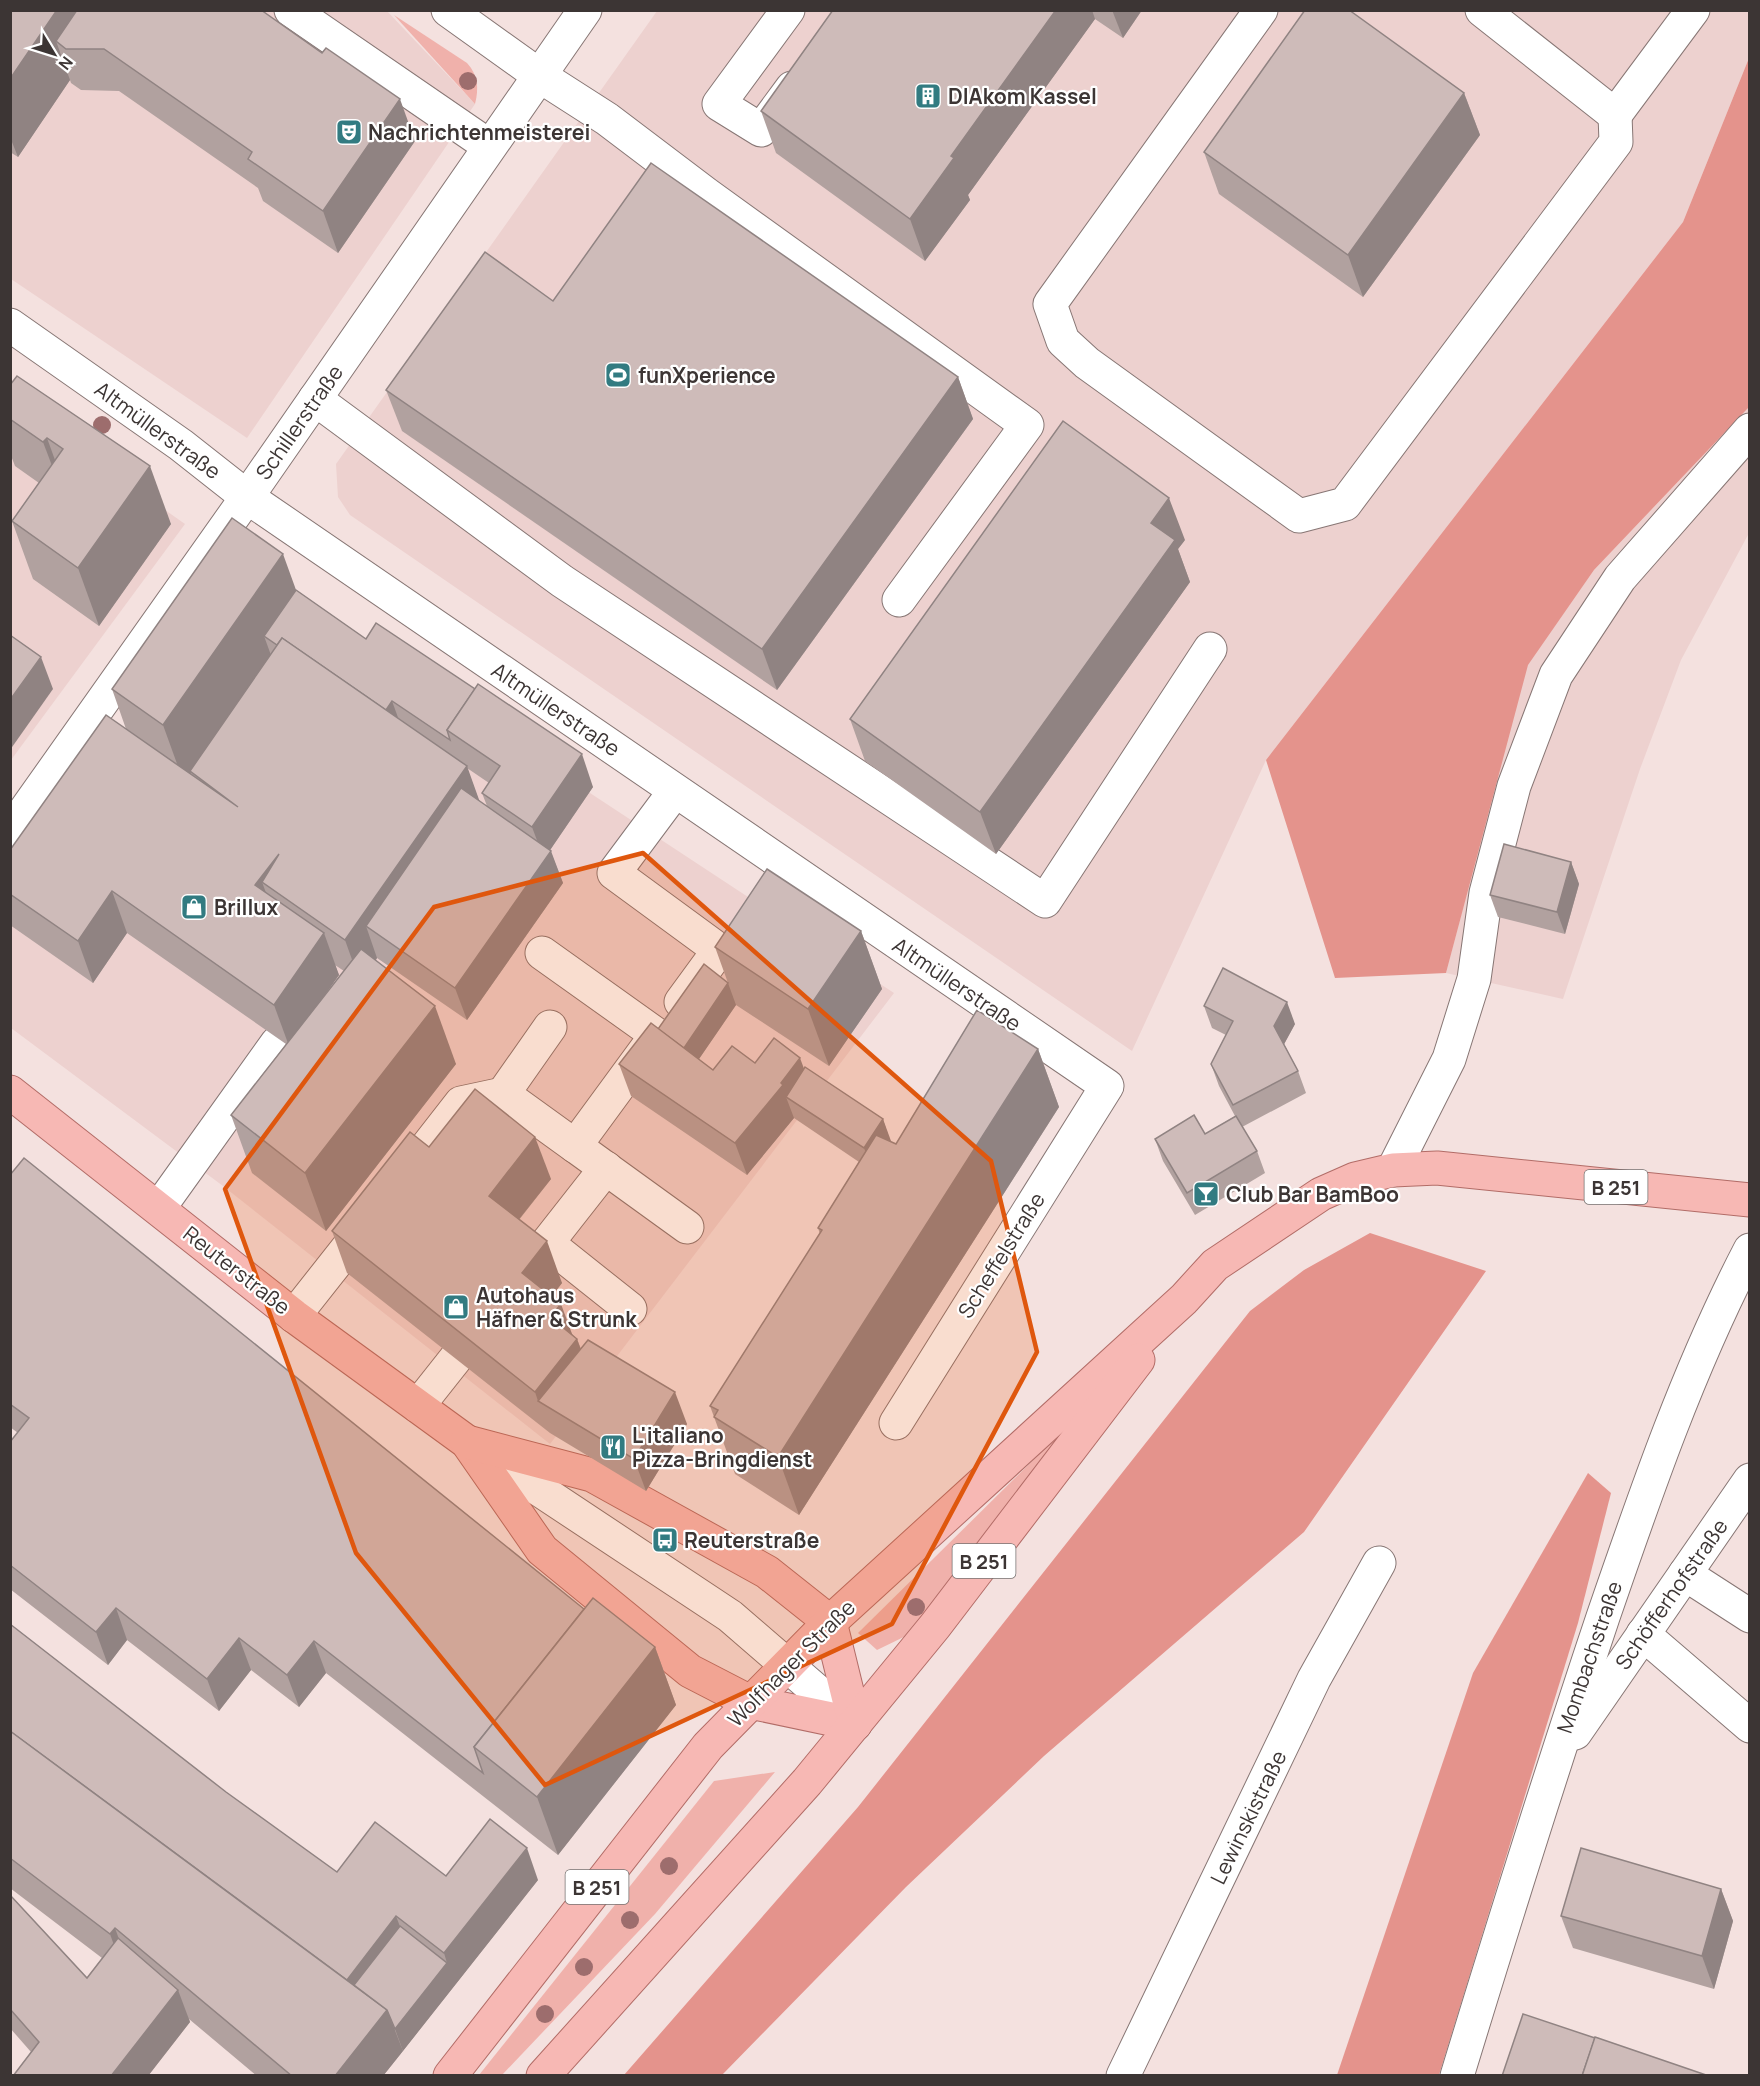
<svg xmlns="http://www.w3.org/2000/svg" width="1760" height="2086" font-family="Manrope,sans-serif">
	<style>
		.built { fill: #edd1cf }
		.green { fill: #f0b1ab }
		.forest { fill: #e4938c }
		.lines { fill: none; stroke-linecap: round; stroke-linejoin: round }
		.minor-casing { stroke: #877674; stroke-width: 35 }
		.major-casing { stroke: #b26c67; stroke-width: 35 }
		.minor { stroke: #fff; stroke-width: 33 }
		.major { stroke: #f7b8b4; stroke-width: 33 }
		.tree { fill: #9d6d6d }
		.wall { fill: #b1a19f; fill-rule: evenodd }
		.shaded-wall { fill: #908382 }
		.building { fill: #cebbb9; stroke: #908382; stroke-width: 1.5 }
		.marked { fill: #df570e; fill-opacity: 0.2; stroke: #df570e; stroke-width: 4.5; stroke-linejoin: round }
		.labels { text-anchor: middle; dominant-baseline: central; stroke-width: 4.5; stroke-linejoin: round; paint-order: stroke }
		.shield { fill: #fff; stroke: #767271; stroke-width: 1.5 }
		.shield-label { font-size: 20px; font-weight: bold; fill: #3c3534 }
		.poi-label { font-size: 21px; font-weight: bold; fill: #3c3534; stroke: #fff; text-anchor: start }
		.street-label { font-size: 21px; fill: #3c3534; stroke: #fff }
	</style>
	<rect width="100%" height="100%" fill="#f4e1df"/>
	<g class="built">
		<path d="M10,11H387L475,104L247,438L11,279Z"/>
		<path d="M657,11H1749V58L1683,222L1266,760L1132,1051L350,515L338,497L336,464Z"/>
		<path d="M11,402L185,524L11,760Z"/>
		<path d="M1749,407V533L1681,660L1640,769L1563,999L1446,973L1527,665L1594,570Z"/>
		<path d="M248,568L894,993L550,1444L223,1186L11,1028V908Z"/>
	</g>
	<g class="green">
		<path d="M394,15L467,63C478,75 479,88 475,104Z"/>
		<path d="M1084,1410L912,1633L877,1650L858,1633Z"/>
		<path d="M775,1772L655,1914L502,2075H479L714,1781Z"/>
	</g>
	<g class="forest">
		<path d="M1749,58V407L1594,570L1528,665L1446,973L1335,978L1266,760L1683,222Z"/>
		<path d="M1370,1233L1486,1271L1304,1532L1044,1756L906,1887L722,2075H624L858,1807L1250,1311L1304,1270Z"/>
		<path d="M1588,1473L1611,1493L1578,1623L1439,2075H1337L1473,1673Z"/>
	</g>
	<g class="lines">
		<defs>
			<g id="minor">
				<path d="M291,10L489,146"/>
				<path d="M448,10L540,76L607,119L706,194L1027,425L899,600"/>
				<path d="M788,10L719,104L761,130L792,88"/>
				<path d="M1261,10L1050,304L1063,341L1087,363L1299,516L1345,504L1616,142L1615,115"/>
				<path d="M1482,10L1615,115L1693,10"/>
				<path d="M10,325L181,445L247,497L1107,1086L896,1423"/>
				<path d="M315,399L562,581L1045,901L1210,649"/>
				<path d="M675,791L614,873L719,950L681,1002"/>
				<path d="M10,832L247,497L585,10"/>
				<path d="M542,953L657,1035"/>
				<path d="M550,1027L503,1094L575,1146"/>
				<path d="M652,1041L575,1146L687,1227"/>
				<path d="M1393,1170L1449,1059L1474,979L1486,893L1514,786L1556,675L1620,578L1750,430"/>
				<path d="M401,1180L461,1103L503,1094"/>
				<path d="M159,1208L277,1043"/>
				<path d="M547,1243L630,1309"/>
				<path d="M533,1261L606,1168"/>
				<path d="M294,1316L369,1221"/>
				<path d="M418,1406L456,1358"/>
				<path d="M469,1443L730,1616L855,1724"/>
				<path d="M1685,1574L1750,1616"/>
				<path d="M1643,1634L1750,1726"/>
				<path d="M1575,1733L1750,1480"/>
				<path d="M1123,2076L1314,1679L1379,1563"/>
				<path d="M1457,2076C1504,1922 1552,1769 1603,1617C1646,1492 1689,1367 1750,1250"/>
			</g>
			<g id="major">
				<path d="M10,1092L294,1316L467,1442L542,1550L690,1671L750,1702L855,1724"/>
				<path d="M467,1442L592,1475L767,1572L830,1622L855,1724"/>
				<path d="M450,2076L708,1746L830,1622L1184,1299L1215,1265L1321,1194L1355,1179L1393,1170L1437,1168L1750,1200"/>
				<path d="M543,2076L807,1782L935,1626L1138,1360"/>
			</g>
		</defs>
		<use href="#minor" class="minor-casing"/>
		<use href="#major" class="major-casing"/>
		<use href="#minor" class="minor"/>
		<use href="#major" class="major"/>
	</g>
	<g class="tree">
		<circle cx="468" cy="81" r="9"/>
		<circle cx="102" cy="425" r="9"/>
		<circle cx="916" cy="1607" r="9"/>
		<circle cx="669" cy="1866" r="9"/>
		<circle cx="630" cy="1920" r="9"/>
		<circle cx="584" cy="1967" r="9"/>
		<circle cx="545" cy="2014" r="9"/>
	</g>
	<g class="wall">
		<path d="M10,10L415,141L338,253L263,201L258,188L119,91L81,90L71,83L70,80L18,157L10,152Z"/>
		<path d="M833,10H1142L1123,38L1095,19L968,195L970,200L925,261L776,153L761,111Z"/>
		<path d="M1464,93L1480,135L1363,297L1219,194L1204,152Z"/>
		<path d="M553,301L958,377L973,419L777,690L402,431L386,390Z"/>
		<path d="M10,385L171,524L99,626L33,579L12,521L39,483L15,466L10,453Z"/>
		<path d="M1185,540L1178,549L1190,582L996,854L865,761L850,719Z"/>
		<path d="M296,590L366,639L593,787L550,850L563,883L467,1020L377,958L376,960L456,1064L326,1231L252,1173L231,1115L286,1044L127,933L93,983L10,925V850L126,729L112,689ZM467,768L489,783L482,793L487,806L479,801ZM335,965L344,971L323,997L339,975Z"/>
		<path d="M1571,862L1579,884L1565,934L1498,917L1490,895Z"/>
		<path d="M861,931L882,989L829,1066L736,1005L699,1059L713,1070L755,1063L804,1069L883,1119L890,1142L896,1144L1038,1049L1059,1107L799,1515L735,1474L710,1406L820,1234L818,1228L859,1162L794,1118L747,1175L631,1096L619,1064L728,983L715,947Z"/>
		<path d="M1204,1006L1295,1024L1284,1044L1298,1071L1306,1093L1242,1127L1257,1151L1265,1173L1195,1215L1163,1161L1155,1139L1205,1134L1235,1116L1219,1086L1211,1064L1226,1035L1212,1028Z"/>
		<path d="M429,1147L551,1179L519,1220L562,1283L551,1297L572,1334L577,1339L581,1349L687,1424L646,1491L550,1433L347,1273L332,1231Z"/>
		<path d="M10,1175L584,1609L655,1647L676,1705L558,1855L326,1673L299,1707L251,1670L219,1711L127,1640L108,1665L10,1589V1442L18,1433L10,1427Z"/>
		<path d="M10,1624L226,1792L337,1872L538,1880L383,2076H257L189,2019L190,2022L148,2076H13L31,2052L10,2028V1895L87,1978L102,1958L10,1888Z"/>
		<path d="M1721,1889L1733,1921L1714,1989L1573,1948L1561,1916Z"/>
	</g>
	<g class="shaded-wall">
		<path d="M57,10H117L56,41L70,80L18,157L10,137V79Z"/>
		<path d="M1056,10H1092L1095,19L968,195L970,200L925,261L910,219L951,156Z"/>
		<path d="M1112,10H1142L1123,38Z"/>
		<path d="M1464,93L1480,135L1363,297L1348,255Z"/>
		<path d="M400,99L415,141L338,253L323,211Z"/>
		<path d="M958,377L973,419L777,690L762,649Z"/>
		<path d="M47,438L68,496L65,500L43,442Z"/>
		<path d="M150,466L171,524L99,626L78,568Z"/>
		<path d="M1169,498L1185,540L1178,549L1190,582L996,854L980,812L1151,523Z"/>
		<path d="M283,554L304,612L264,636L272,658L190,771L191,773L184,783L163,725Z"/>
		<path d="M41,657L53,689L10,750V700Z"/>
		<path d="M392,701L400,723L381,717Z"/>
		<path d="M582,754L593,787L544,859L532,827Z"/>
		<path d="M467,766L482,808L366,926L377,958L360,982L345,940Z"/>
		<path d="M551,851L563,883L467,1020L455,988Z"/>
		<path d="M279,854L262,882L276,920L255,885Z"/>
		<path d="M1571,862L1579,884L1565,934L1557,912Z"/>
		<path d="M112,891L127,933L93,983L78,941Z"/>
		<path d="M861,931L882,989L829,1066L808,1009Z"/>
		<path d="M324,933L339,975L289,1046L274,1005Z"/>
		<path d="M728,983L736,1005L688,1075L680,1053Z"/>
		<path d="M1287,1002L1295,1024L1282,1048L1274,1026Z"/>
		<path d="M435,1006L456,1064L326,1231L305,1173Z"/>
		<path d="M1038,1049L1059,1107L799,1515L778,1457Z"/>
		<path d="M800,1058L812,1090L786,1097L794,1118L747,1175L735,1143Z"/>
		<path d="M883,1119L891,1141L872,1170L864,1148Z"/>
		<path d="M535,1137L551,1179L504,1238L489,1196Z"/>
		<path d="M547,1241L562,1283L537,1315L522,1273Z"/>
		<path d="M561,1304L575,1342L577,1339L592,1380L538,1401L535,1392L550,1317Z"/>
		<path d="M675,1392L687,1424L646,1491L634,1459Z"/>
		<path d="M116,1608L127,1640L108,1665L96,1632Z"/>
		<path d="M239,1638L251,1670L219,1711L207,1679Z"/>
		<path d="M314,1641L326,1673L299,1707L287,1675Z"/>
		<path d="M655,1647L676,1705L558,1855L537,1797Z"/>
		<path d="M527,1848L538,1880L403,2051L395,2029L447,1963L444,1953Z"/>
		<path d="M1721,1889L1733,1921L1714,1989L1702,1956Z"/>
		<path d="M396,1916L408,1948L363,2006L343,1984Z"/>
		<path d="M115,1928L130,1970L125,1976L110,1934Z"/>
		<path d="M178,1990L190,2022L148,2076H111Z"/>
		<path d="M387,2010L403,2051L383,2076H335Z"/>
	</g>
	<g class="building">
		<path d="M10,10H57L10,79Z"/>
		<path d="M77,10H261L322,53L326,48L400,99L323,211L248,159L252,152L104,49H66L56,41Z"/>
		<path d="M833,10H1056L951,156L954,158L910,219L761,111Z"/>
		<path d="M1305,10H1349L1464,93L1348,255L1204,152Z"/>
		<path d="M651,163L958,377L762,649L386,390L485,252L553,301Z"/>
		<path d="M17,376L150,466L78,568L12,521L63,449L47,438L43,442L10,419V385Z"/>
		<path d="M1063,421L1169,498L1151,523L1175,540L980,812L850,719Z"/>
		<path d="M232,518L283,554L163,725L112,689Z"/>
		<path d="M296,590L366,639L376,623L475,689L447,730L450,740L392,701L386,710L282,638L277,645L264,636Z"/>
		<path d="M10,635L41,657L10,700Z"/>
		<path d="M282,638L467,766L345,940L262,882L279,854L255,885L324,933L274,1005L112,891L78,941L10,894V850L106,715L238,807L190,771Z"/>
		<path d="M478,684L582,754L532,827L482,793L500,766L447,730Z"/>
		<path d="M461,788L551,851L455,988L366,926Z"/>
		<path d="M1504,844L1571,862L1557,912L1490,895Z"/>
		<path d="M767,869L861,931L808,1009L715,947Z"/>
		<path d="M361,949L435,1006L305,1173L231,1115Z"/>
		<path d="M704,964L728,983L684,1048L658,1029Z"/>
		<path d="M1223,968L1287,1002L1274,1026L1298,1071L1233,1105L1211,1064L1233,1021L1204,1006Z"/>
		<path d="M977,1010L1038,1049L778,1457L714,1417L718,1410L710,1406L822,1230L818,1228L876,1135L896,1144Z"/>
		<path d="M651,1023L713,1070L732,1046L755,1063L774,1038L800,1058L781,1083L783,1085L735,1143L619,1064Z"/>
		<path d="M805,1067L883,1119L864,1148L786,1097Z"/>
		<path d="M475,1089L535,1137L489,1196L547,1241L522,1273L561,1304L550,1317L577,1339L535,1392L332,1231L410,1132L429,1147Z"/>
		<path d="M1194,1115L1205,1134L1236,1116L1257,1151L1187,1193L1155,1139Z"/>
		<path d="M24,1158L584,1609L474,1747L483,1773L314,1641L287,1675L239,1638L207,1679L116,1608L96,1632L10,1565V1442L29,1418L10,1404V1175Z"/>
		<path d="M588,1340L675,1392L634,1459L538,1401Z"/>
		<path d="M593,1598L655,1647L537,1797L474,1747Z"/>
		<path d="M10,1624L226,1792L337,1872L375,1822L446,1876L490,1819L527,1848L444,1953L396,1916L347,1980L10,1731Z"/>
		<path d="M10,1731L387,2010L335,2076H292L115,1928L110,1934L10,1858Z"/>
		<path d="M1581,1848L1721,1889L1702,1956L1561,1916Z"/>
		<path d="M10,1895L87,1978L118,1938L178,1990L111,2076H13L39,2042L10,2009Z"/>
		<path d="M400,1926L447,1963L395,2029L387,2010L354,1985Z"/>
		<path d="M1523,2014L1595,2038L1582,2076H1502Z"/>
		<path d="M1595,2037L1709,2076H1582Z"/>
	</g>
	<path class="marked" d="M643,853L991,1161L1037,1352L892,1624L545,1785L356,1553L225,1189L434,907Z"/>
	<defs>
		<symbol id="building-square" viewBox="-11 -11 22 22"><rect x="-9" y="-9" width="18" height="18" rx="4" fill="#327b81" stroke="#fff"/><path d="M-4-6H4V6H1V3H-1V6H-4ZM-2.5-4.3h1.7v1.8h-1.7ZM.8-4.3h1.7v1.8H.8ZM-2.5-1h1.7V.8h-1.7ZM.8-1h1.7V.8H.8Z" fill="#fff"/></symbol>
		<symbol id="theatre-square" viewBox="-11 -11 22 22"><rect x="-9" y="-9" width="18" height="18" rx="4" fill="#327b81" stroke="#fff"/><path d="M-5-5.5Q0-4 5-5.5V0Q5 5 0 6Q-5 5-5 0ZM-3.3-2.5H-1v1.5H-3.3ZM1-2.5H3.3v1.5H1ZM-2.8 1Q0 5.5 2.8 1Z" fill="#fff"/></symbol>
		<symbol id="stadium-square" viewBox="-11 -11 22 22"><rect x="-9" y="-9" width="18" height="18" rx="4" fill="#327b81" stroke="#fff"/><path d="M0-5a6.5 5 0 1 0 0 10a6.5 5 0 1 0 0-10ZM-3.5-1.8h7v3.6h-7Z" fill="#fff"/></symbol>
		<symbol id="shop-square" viewBox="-11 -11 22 22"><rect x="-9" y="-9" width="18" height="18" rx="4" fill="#327b81" stroke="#fff"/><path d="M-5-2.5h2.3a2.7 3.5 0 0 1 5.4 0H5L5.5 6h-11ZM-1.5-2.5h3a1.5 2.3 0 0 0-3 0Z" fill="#fff"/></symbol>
		<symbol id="bar-square" viewBox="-11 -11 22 22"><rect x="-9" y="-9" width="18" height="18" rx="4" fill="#327b81" stroke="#fff"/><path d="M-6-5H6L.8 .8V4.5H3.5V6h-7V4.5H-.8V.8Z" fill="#fff"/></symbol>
		<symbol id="restaurant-square" viewBox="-11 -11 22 22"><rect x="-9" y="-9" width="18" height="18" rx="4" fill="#327b81" stroke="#fff"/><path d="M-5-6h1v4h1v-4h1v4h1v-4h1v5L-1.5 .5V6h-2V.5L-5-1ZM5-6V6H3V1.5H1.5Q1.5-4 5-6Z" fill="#fff"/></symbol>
		<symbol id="bus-square" viewBox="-11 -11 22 22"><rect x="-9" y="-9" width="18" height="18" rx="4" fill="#327b81" stroke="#fff"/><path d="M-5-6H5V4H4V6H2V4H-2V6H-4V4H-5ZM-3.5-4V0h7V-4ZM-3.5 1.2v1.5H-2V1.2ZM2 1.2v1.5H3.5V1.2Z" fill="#fff"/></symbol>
	</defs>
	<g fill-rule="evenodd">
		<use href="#building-square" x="913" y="81" width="30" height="30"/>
		<use href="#theatre-square" x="334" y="117" width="30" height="30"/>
		<use href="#stadium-square" x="603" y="360" width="30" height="30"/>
		<use href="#shop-square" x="179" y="892" width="30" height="30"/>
		<use href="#bar-square" x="1191" y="1179" width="30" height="30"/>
		<use href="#shop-square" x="441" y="1292" width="30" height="30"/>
		<use href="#restaurant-square" x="598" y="1432" width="30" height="30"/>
		<use href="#bus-square" x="650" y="1525" width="30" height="30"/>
	</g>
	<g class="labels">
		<g class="shield">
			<rect x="1584.5" y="1170" width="63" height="34" rx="4.5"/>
			<rect x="952.5" y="1544" width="63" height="34" rx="4.5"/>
			<rect x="565.5" y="1870" width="63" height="34" rx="4.5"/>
		</g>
		<g class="shield-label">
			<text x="1616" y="1187">B 251</text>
			<text x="984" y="1561">B 251</text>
			<text x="597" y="1887">B 251</text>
		</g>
		<g class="poi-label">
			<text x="948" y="96">DIAkom Kassel</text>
			<text x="368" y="132">Nachrichtenmeisterei</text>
			<text x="638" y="375">funXperience</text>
			<text x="214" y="907">Brillux</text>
			<text x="1226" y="1194">Club Bar BamBoo</text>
			<text x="476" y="1295">Autohaus<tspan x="476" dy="24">Häfner &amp; Strunk</tspan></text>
			<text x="632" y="1435">L'italiano<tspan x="632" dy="24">Pizza-Bringdienst</tspan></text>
			<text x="684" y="1540">Reuterstraße</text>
		</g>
		<g class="street-label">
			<text transform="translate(299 422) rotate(-55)">Schillerstraße</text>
			<text transform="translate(158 430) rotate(36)">Altmüllerstraße</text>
			<text transform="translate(556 709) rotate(34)">Altmüllerstraße</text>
			<text transform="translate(957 984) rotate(34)">Altmüllerstraße</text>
			<text transform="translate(1001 1255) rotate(-58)">Scheffelstraße</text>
			<text transform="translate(237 1270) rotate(38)">Reuterstraße</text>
			<text transform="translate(1671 1594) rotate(-55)">Schöfferhofstraße</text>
			<text transform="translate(1589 1657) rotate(-71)">Mombachstraße</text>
			<text transform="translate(791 1663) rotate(-45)">Wolfhager Straße</text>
			<text transform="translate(1248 1817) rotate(-64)">Lewinskistraße</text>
		</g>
	</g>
	<rect width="1760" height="2086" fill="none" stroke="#3c3534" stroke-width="24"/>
	<g transform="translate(54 54) rotate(128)" stroke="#ffffff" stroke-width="4.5" paint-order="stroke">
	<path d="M0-4.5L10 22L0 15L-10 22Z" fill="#3c3534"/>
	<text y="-9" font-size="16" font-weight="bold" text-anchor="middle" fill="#3c3534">N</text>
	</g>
</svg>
